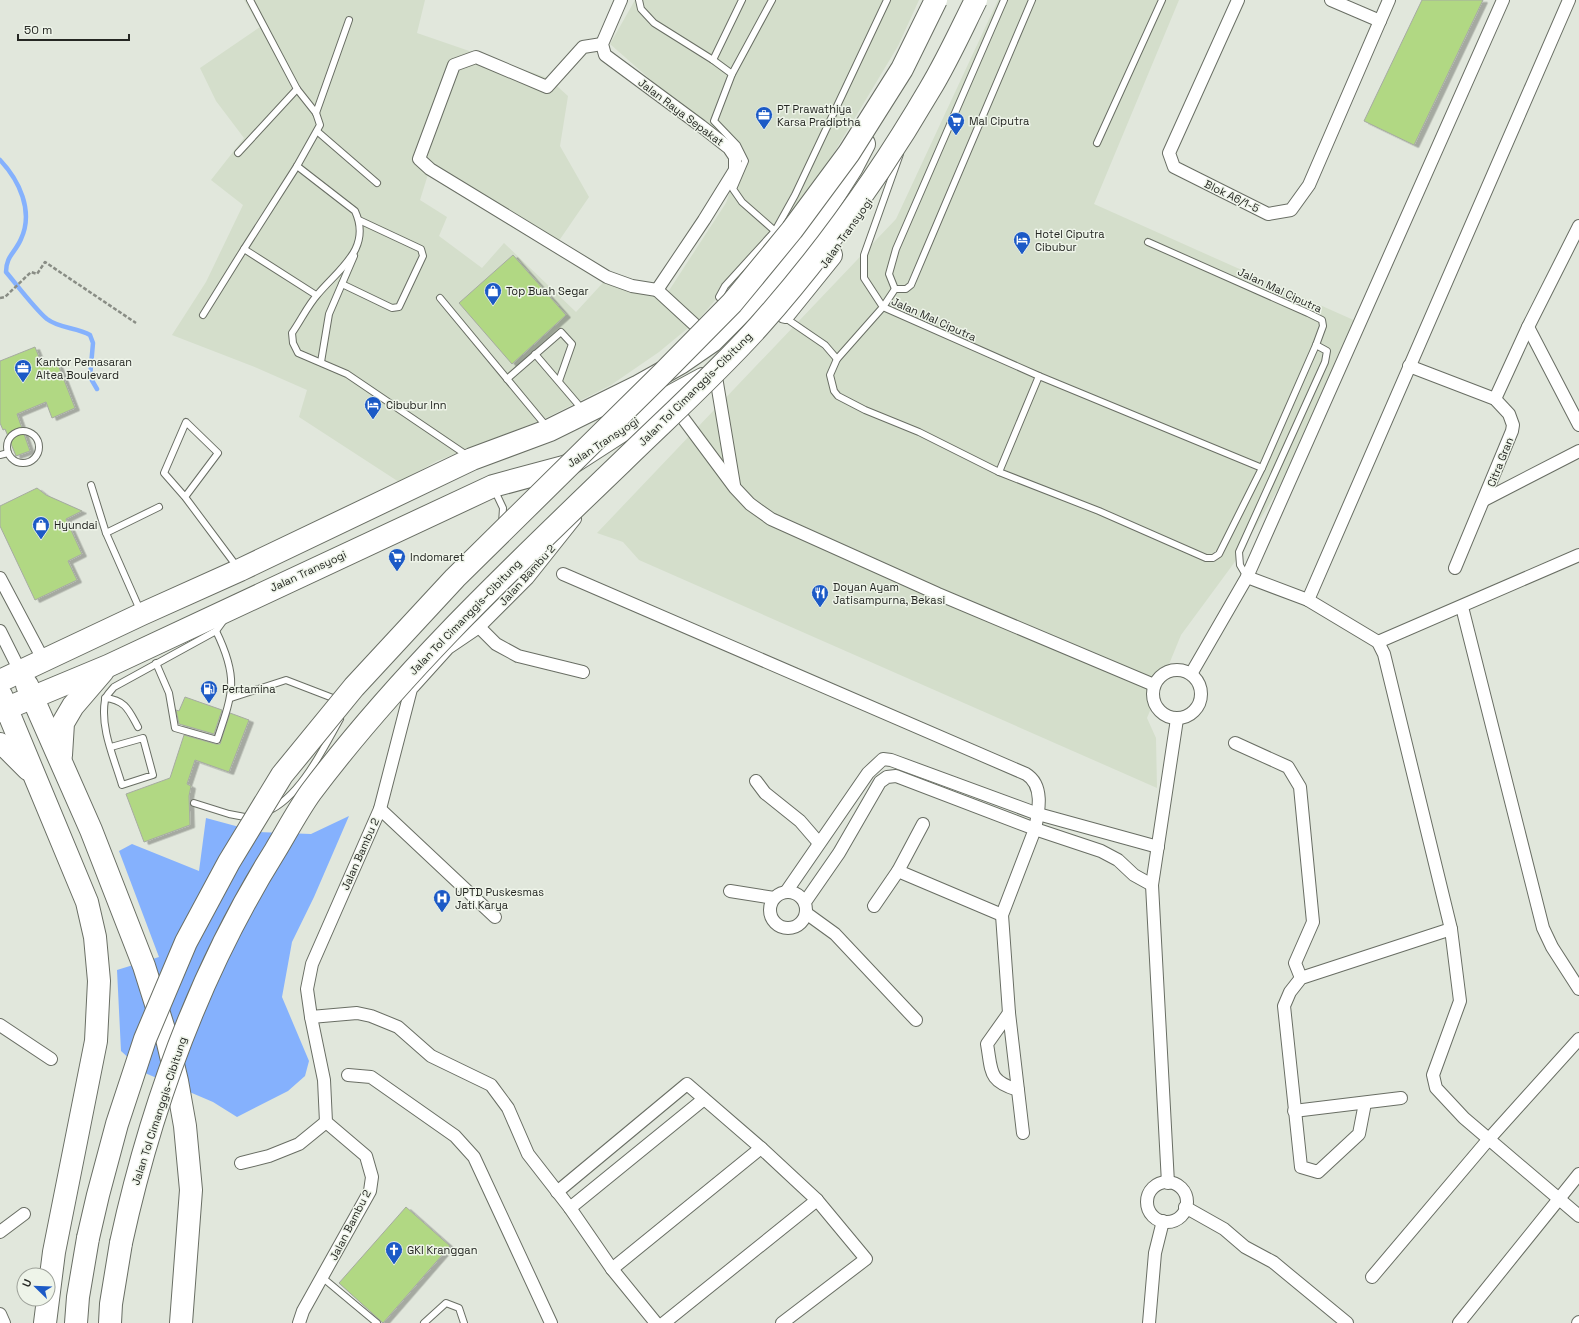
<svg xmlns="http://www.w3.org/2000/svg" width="1579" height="1323" font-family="'Space Grotesk',sans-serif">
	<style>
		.built { fill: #d4decb }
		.water { fill: #85b1fd }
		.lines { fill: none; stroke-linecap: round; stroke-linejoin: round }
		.stream { stroke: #85b1fd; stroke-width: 4.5 }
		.building { fill: #b1d883; stroke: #a6aba1; filter: url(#shadow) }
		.lane-casing { stroke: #696e64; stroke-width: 8 }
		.street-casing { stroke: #696e64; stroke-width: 14 }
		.highway-casing { stroke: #696e64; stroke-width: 24 }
		.path { stroke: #898d85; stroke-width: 2.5; stroke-dasharray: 4 2; stroke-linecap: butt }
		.lane { stroke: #fff; stroke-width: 6 }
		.street { stroke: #fff; stroke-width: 12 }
		.highway { stroke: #fff; stroke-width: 22 }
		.highway-bridge-casing { stroke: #696e64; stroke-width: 24; stroke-linecap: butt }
		.highway-bridge { stroke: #fff; stroke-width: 22 }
		.labels { text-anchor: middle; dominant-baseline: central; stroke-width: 3; stroke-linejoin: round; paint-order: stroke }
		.poi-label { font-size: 11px; fill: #252723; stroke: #eef4e9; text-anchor: start }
		.street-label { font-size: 11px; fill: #252723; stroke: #eef4e9 }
	</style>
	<defs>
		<filter id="shadow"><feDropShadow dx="4.5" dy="2.5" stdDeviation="0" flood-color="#0004"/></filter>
	</defs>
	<rect width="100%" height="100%" fill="#e1e7dc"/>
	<g class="built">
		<path d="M244,0H425L417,33L548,78L568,96L560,146L589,197L554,248L430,168L420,200L447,217L439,236L482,268L504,243L576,312L610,275L668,292L726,203L741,159L610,44L635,0H919L898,46L817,181L699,319L659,352L611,385L544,419L437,461L399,482L299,417L307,390L257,368L172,335L206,282L243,205L211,180L244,138L216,101L200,68L260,27Z"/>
		<path d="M998,0H1179L1094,204L1358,322L1301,451L1234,563L1181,635L1147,718L1156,738L1157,788L639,560L623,542L597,533L896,219Z"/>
	</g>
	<path class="water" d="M349,816L314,897L292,942L282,997L309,1061L305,1076L288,1091L237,1117L213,1102L145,1073L121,1051L117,970L159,957L119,851L132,844L199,871L206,818L258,832L311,834Z"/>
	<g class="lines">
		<path class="stream" d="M0,160C19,180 34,211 21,239C15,253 6,256 6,272C17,285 35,309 47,319C60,329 77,327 90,335L93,343L90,377L97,389"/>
	</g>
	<g class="building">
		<path d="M1422,0H1483L1414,145L1364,121Z"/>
		<path d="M513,255L566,315L512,364L459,303Z"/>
		<path d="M35,347L43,367L57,362L75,408L52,418L46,402L17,414L30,451L16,456L5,429L3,430L0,423V361Z"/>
		<path d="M37,488L46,495L82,511L66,519L82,554L68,561L77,580L35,600L0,526V506Z"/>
		<path d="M185,697L222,710L214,734L179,724L176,710L179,711Z"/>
		<path d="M230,713L249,720L229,772L195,760L187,784L191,786L189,796L190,825L144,842L126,794L170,778L184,735L216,744H220Z"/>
		<path d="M406,1207L450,1246L383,1323L339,1283Z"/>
	</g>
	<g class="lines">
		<defs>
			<g id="lane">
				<path d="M639,0L641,9L654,23L713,60L732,74"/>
				<path d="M772,0L732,74L714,121L737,145L745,161L733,189L742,202L775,231"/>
				<path d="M1004,0L896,249L889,274L895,289H906L911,285L1032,0"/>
				<path d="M713,60L742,0"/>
				<path d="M316,113L349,20"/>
				<path d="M318,132L377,183"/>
				<path d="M1097,143L1162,0"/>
				<path d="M238,153L297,89"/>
				<path d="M297,166L355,211C372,248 340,268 318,294C308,305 301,320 292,333L293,343L298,353L347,374L468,456"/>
				<path d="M1148,242L1308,313L1322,320L1323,326L1316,345L1262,468"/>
				<path d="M244,249L297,166L320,125L316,113L297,89L250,0"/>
				<path d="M342,284L392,308L399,307L423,256L421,249L359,220"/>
				<path d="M895,289L883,307L837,359L830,375L834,391L838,396L865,410L919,432L999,472L1099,511L1206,558H1213L1219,554L1262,468L1039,376L883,307L881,304L864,278V255L900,154"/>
				<path d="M440,298L547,427"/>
				<path d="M727,301L723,302L719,297L725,286L775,231L795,195L887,0"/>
				<path d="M203,315L244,249L316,295"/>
				<path d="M784,317L825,345L837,359"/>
				<path d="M535,354L582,409"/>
				<path d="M321,362L329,314L354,256"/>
				<path d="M507,379L561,332L572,344L559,381"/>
				<circle cx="23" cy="447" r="16"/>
				<path d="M0,455L8,453"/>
				<path d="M999,472L1039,376"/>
				<path d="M91,485L106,533L140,610"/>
				<path d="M494,489L503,508L502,524"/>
				<path d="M185,497L164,473L186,422L218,453L185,497L238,568"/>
				<path d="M106,533L159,507"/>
				<path d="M1247,577L1240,565L1239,552L1325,362L1327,351L1316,345"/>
				<path d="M156,663L169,693L175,728L217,740C233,693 239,678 216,631"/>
				<path d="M105,698C126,700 129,711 138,727"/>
				<path d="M231,698L286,680L338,700"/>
				<path d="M111,747L143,738L153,775L122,785C114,758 100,728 105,700C106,695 111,691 114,687L216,631L224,620"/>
				<path d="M194,803L229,814L250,818"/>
				<path d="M268,811C300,797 323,749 340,719"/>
				<path d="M323,1278L377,1323"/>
				<path d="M424,1323L446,1303L459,1308L464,1323"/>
			</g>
			<g id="street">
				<path d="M621,0L602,44L605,55L701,126L729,148L735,157V170L704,220L657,290"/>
				<path d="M1238,0L1169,153L1174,167L1268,214L1291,210L1309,185L1389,0"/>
				<path d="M1331,0L1380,21"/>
				<path d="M602,44L583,47L547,87L476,57L454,65L419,159L430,169L607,277L632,286L657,290"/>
				<path d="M657,290L707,336"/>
				<path d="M1528,327L1579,425"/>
				<path d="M1409,366L1495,399L1509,414L1513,425L1512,431L1455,568"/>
				<path d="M715,371L734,485"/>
				<path d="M1495,399L1528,327L1579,226"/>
				<path d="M674,406L735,488L750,504L771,519L938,594L1154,685"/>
				<path d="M1484,500L1579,451"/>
				<path d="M563,574L1026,774C1044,785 1039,810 1035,829L1002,915L1009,1013L1023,1133"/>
				<path d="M1247,577L1503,0"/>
				<path d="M0,578L44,661"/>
				<path d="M1308,600L1569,0"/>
				<path d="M1462,607L1543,928L1552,947L1579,989"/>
				<path d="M479,627L496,644L518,656L583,672"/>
				<path d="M0,631L20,671"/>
				<path d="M1378,642L1579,555"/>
				<circle cx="1177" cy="694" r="24"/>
				<path d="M1191,674L1247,577L1308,600L1378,642L1384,654L1451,929L1460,1001L1433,1075L1436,1088L1464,1118L1579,1216"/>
				<path d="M1235,743L1288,767L1300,787L1313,922L1295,963L1301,978"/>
				<path d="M756,781L765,793L800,821L819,843"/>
				<path d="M380,809L495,917"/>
				<path d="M898,871L923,824"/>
				<path d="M730,891L774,898"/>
				<circle cx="788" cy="910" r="18"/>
				<path d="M786,892L868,773L883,759L891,760L1038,814L1158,847"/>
				<path d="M805,902L839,853L880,782L887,777L896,776L1035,829L1101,851L1118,860L1134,875L1152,885"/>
				<path d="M874,906L898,871L1002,915"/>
				<path d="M806,913L835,934L916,1020"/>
				<path d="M1009,1013L987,1044C992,1072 988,1081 1018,1090"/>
				<path d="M311,1017L357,1013L371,1016L398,1027L431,1056L491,1085L508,1108L528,1154L570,1208L612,1269L656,1323"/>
				<path d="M0,1025L51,1059"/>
				<path d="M348,1075L371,1077L455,1136L474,1157L551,1323"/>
				<path d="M1365,1103L1359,1134L1318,1172L1301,1167L1284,1006L1290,992L1301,978L1451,929"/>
				<path d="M1294,1111L1401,1098"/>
				<path d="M241,1163L269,1156L299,1144L326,1122"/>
				<circle cx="1167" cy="1202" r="20"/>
				<path d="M1168,1183L1152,885L1177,719"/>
				<path d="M557,1192L687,1084L761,1148L817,1200L866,1259L782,1323"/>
				<path d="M1185,1207L1224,1229L1245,1247L1273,1262L1347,1323"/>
				<path d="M570,1208L704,1099"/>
				<path d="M0,1232L24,1214"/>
				<path d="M612,1269L761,1148"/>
				<path d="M1372,1277L1488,1140L1579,1039"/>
				<path d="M0,1314L4,1323"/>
				<path d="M299,1323L303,1311L370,1191L372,1177L366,1156L326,1122L324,1080L311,1017L307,989L312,964L380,809L411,689L448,648L479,627L528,578L575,519"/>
				<path d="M664,1323L817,1200"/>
				<path d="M1149,1323L1155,1253L1163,1221"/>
				<path d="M1459,1323L1579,1174"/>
				<path d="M1578,1323L1579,1322"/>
			</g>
			<g id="highway">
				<path d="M785,312L831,255"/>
				<path d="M0,681L142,614L240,570L472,459L550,430L639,386L680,363L712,341L758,295L791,255L822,214L852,167L864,144"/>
				<path d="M27,685L91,830L144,966L167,1039L177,1081L185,1126L191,1190L181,1323"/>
				<path d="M1,695L87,902L95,937L99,981L96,1041L54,1252L45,1323"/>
				<path d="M0,711L108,666L493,486L567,466L629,426L668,398L703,379"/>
				<path d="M0,744L7,748L28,769"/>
				<path d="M61,755L63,723L73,706L103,671"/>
				<path d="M76,1323L78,1297L88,1238"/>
				<path d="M110,1323L111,1304L121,1243"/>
			</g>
		</defs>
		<use href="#lane" class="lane-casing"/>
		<use href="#street" class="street-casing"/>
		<use href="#highway" class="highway-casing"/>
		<path class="path" d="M0,298L5,297L31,272L37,274L45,262L136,323"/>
		<use href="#lane" class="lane"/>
		<use href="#street" class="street"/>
		<use href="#highway" class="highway"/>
		<defs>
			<g id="highway-bridge">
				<path d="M88,1238L98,1195L117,1124L145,1039L186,942L229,862L282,775L354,687L455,578L664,372L732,303L792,230L849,153L902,69L936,0"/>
				<path d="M121,1243C151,1105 200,971 275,851C287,831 298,810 311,792C402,671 514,566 622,462C668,417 716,374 759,326C824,253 881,173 930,89C947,61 961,30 976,0"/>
			</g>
		</defs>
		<use href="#highway-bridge" class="highway-bridge-casing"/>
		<use href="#highway-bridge" class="highway-bridge"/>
	</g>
	<defs>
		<symbol id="office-pin" viewBox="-11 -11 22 30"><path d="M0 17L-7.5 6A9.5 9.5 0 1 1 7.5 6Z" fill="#1c5ac6" stroke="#eef4e9"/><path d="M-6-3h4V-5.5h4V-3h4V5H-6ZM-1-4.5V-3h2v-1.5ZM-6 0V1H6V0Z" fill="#fff"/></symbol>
		<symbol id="supermarket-pin" viewBox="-11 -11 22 30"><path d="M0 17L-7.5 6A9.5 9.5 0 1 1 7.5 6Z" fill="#1c5ac6" stroke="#eef4e9"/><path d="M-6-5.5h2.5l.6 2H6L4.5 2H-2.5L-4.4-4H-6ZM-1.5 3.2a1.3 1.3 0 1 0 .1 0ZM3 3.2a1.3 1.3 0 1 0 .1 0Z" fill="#fff"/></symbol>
		<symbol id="hotel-pin" viewBox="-11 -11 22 30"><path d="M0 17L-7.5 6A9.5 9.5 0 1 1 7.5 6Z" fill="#1c5ac6" stroke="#eef4e9"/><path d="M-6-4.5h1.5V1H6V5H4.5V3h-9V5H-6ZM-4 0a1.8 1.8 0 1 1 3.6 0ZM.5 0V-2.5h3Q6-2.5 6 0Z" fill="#fff"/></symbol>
		<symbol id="shop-pin" viewBox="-11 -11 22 30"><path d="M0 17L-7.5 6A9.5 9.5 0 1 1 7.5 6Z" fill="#1c5ac6" stroke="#eef4e9"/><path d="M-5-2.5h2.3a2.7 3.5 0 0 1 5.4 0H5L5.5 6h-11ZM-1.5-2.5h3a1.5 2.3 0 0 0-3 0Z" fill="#fff"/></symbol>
		<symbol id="restaurant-pin" viewBox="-11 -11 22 30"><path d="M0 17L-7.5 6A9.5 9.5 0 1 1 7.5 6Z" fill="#1c5ac6" stroke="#eef4e9"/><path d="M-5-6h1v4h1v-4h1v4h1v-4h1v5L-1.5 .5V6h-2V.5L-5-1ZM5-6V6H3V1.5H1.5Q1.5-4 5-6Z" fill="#fff"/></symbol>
		<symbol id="fuel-pin" viewBox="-11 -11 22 30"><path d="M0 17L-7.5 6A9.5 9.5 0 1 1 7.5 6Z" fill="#1c5ac6" stroke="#eef4e9"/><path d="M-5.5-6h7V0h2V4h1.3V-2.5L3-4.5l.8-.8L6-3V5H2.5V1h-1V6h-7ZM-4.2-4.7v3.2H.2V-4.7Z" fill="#fff"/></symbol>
		<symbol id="hospital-pin" viewBox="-11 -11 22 30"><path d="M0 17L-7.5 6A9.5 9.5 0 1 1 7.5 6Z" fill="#1c5ac6" stroke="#eef4e9"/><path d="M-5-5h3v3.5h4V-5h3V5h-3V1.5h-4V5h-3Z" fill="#fff"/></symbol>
		<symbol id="church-pin" viewBox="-11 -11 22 30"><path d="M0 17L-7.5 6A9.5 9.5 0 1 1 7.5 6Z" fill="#1c5ac6" stroke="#eef4e9"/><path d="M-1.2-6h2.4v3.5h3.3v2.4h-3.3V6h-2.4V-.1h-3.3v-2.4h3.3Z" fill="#fff"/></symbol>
	</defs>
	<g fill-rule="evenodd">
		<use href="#office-pin" x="754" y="105" width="20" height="27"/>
		<use href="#supermarket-pin" x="946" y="111" width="20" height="27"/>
		<use href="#hotel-pin" x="1012" y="230" width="20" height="27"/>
		<use href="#shop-pin" x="483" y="281" width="20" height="27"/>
		<use href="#office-pin" x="13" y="358" width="20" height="27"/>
		<use href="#hotel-pin" x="363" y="395" width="20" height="27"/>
		<use href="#shop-pin" x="31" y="515" width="20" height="27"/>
		<use href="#supermarket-pin" x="387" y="547" width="20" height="27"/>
		<use href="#restaurant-pin" x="810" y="583" width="20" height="27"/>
		<use href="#fuel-pin" x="199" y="679" width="20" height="27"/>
		<use href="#hospital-pin" x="432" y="888" width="20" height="27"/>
		<use href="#church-pin" x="384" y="1240" width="20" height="27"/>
	</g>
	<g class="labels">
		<g class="poi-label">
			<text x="777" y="109">PT Prawathiya<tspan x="777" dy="13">Karsa Pradiptha</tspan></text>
			<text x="969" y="121">Mal Ciputra</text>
			<text x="1035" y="234">Hotel Ciputra<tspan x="1035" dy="13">Cibubur</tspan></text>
			<text x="506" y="291">Top Buah Segar</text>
			<text x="36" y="362">Kantor Pemasaran<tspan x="36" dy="13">Altea Boulevard</tspan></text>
			<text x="386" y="405">Cibubur Inn</text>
			<text x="54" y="525">Hyundai</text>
			<text x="410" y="557">Indomaret</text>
			<text x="833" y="587">Doyan Ayam<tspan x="833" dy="13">Jatisampurna, Bekasi</tspan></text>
			<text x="222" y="689">Pertamina</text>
			<text x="455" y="892">UPTD Puskesmas<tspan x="455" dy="13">Jati Karya</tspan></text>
			<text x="407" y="1250">GKI Kranggan</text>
		</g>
		<g class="street-label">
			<text transform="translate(681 112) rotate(37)">Jalan Raya Sepakat</text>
			<text transform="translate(1232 196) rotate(26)">Blok A6/1-5</text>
			<text transform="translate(846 233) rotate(-55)">Jalan Transyogi</text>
			<text transform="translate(1280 290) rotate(25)">Jalan Mal Ciputra</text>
			<text transform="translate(934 319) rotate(24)">Jalan Mal Ciputra</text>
			<text transform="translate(695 389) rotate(-45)">Jalan Tol Cimanggis–Cibitung</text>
			<text transform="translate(603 442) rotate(-33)">Jalan Transyogi</text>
			<text transform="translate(1500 462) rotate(-68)">Citra Gran</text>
			<text transform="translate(308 571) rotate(-25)">Jalan Transyogi</text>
			<text transform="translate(527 575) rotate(-48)">Jalan Bambu 2</text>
			<text transform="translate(465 617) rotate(-46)">Jalan Tol Cimanggis–Cibitung</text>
			<text transform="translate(360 854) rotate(-66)">Jalan Bambu 2</text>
			<text transform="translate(159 1111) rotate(-72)">Jalan Tol Cimanggis–Cibitung</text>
			<text transform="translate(350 1225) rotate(-63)">Jalan Bambu 2</text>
		</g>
	</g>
	<g transform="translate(36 1287) rotate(293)"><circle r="19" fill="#eef4e9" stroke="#9ea29a"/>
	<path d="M0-3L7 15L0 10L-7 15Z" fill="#1c5ac6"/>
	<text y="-6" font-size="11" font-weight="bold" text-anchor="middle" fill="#252723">U</text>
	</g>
	<path d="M18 34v6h111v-6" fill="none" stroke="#252723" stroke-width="2"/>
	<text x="24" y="34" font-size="12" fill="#252723" stroke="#eef4e9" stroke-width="3" paint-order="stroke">50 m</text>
</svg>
